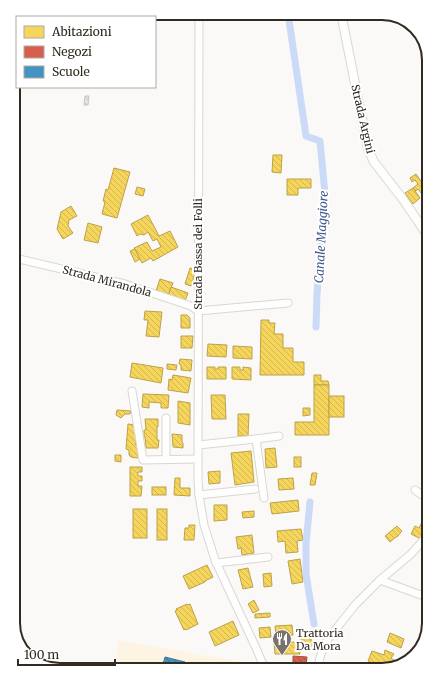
<svg xmlns="http://www.w3.org/2000/svg" width="442" height="683" font-family="Merriweather,serif">
	<style>
		.built { fill: #fdf4e4 }
		.homes { fill: url(#homes-back-hatch); stroke: #bba24a }
		.shops { fill: url(#shops-back-hatch); stroke: #a45040 }
		.schools { fill: url(#schools-back-hatch); stroke: #3e7492 }
		.lines { fill: none; stroke-linecap: round; stroke-linejoin: round }
		.canal { stroke: #cbdaf7; stroke-width: 7 }
		.building { fill: url(#building-back-hatch); stroke: #c9c4bf }
		.minor-casing { stroke: #dad7d1; stroke-width: 9 }
		.major-casing { stroke: #dad7d1; stroke-width: 10 }
		.minor { stroke: #fefefe; stroke-width: 7 }
		.major { stroke: #fefefe; stroke-width: 8 }
		.labels { text-anchor: middle; dominant-baseline: central; stroke-width: 4; stroke-linejoin: round; paint-order: stroke }
		.street-label { font-size: 11px; fill: #312b21; stroke: #fff }
		.poi-label { font-size: 11px; fill: #312b21; stroke: #fff; text-anchor: start }
		.water-label { font-size: 12px; font-style: italic; fill: #3c568c; stroke: #fff }
		.rim { fill: none; stroke: #312b21; stroke-width: 2 }
	</style>
	<defs>
		<pattern id="homes-back-hatch" width="6" height="6" patternUnits="userSpaceOnUse"><rect width="6" height="6" fill="#f6d55c"/><path d="M-1 5l2 2M0 0l6 6M5-1l2 2" fill="none" stroke="#d3b750"/></pattern>
		<pattern id="shops-back-hatch" width="6" height="6" patternUnits="userSpaceOnUse"><rect width="6" height="6" fill="#d6604d"/><path d="M-1 5l2 2M0 0l6 6M5-1l2 2" fill="none" stroke="#ae4f40"/></pattern>
		<pattern id="schools-back-hatch" width="6" height="6" patternUnits="userSpaceOnUse"><rect width="6" height="6" fill="#4393c3"/><path d="M-1 5l2 2M0 0l6 6M5-1l2 2" fill="none" stroke="#39789e"/></pattern>
		<pattern id="building-back-hatch" width="6" height="6" patternUnits="userSpaceOnUse"><rect width="6" height="6" fill="#e9e3dc"/><path d="M-1 5l2 2M0 0l6 6M5-1l2 2" fill="none" stroke="#c8c3bc"/></pattern>
	</defs>
	<rect width="100%" height="100%" fill="#fbf9f7"/>
	<path class="built" d="M118,640L258,665V667L115,669Z"/>
	<g class="homes">
		<path d="M273,155H282L281,173L272,172Z"/>
		<path d="M114,168L130,172L117,218L102,214L105,202L103,201L106,189L108,190Z"/>
		<path d="M416,174L425,187V189L421,193L418,189L416,191L413,188L418,184L415,180L412,182L410,178Z"/>
		<path d="M287,179H311V188H298V195H287Z"/>
		<path d="M137,187L145,189L143,196L135,194Z"/>
		<path d="M413,188L420,198L413,204L405,193Z"/>
		<path d="M71,206L77,216L69,220L68,226L73,233L63,239L57,229L61,212Z"/>
		<path d="M148,215L159,236L170,231L178,247L153,261L151,258L142,263L134,248L147,242L152,251L161,247L157,239L153,241L148,232L144,235L140,234L137,236L131,224Z"/>
		<path d="M88,223L102,227L98,243L84,240Z"/>
		<path d="M135,249L140,259L135,262L130,251Z"/>
		<path d="M190,268L196,270L191,286L185,284Z"/>
		<path d="M160,279L173,283L168,296L156,291Z"/>
		<path d="M171,287L188,293L185,301L168,296Z"/>
		<path d="M145,311L162,312L159,337L146,336L148,320H144Z"/>
		<path d="M181,315H187L190,318V328H181Z"/>
		<path d="M261,320H269V323H275L274,334H283V348H293V362H304V375H260Z"/>
		<path d="M181,336H193L192,348H181Z"/>
		<path d="M208,344L227,345L226,357L207,356Z"/>
		<path d="M233,346L252,347V359L233,358Z"/>
		<path d="M180,359L192,360L191,371L181,370V365L179,364Z"/>
		<path d="M132,363L163,368L161,383L130,377Z"/>
		<path d="M167,364L177,365L176,370L167,369Z"/>
		<path d="M207,367H215V369H218V367H226V379H207Z"/>
		<path d="M232,367H240V370H243V367L251,368V380L232,379Z"/>
		<path d="M173,375L191,378L188,393L168,390L169,379L172,380Z"/>
		<path d="M314,375H321V381H328L329,385H314Z"/>
		<path d="M314,385H329V435H295V422H314Z"/>
		<path d="M143,394L169,395L168,408H161V403L149,402V408L142,407Z"/>
		<path d="M211,395H225L226,419H212Z"/>
		<rect x="329" y="396" width="15" height="21"/>
		<path d="M178,401L190,403V425L178,423Z"/>
		<path d="M303,408H310V415L303,416Z"/>
		<path d="M117,410L131,411L130,414H125L121,418L116,415Z"/>
		<path d="M238,414H249L248,436H238Z"/>
		<path d="M145,419H158V427H157V440H159L158,448H146L145,437H144V430H146Z"/>
		<path d="M128,424L136,425L138,440L135,444L137,446L139,447V457L137,458L131,457L129,455V450L126,449Z"/>
		<path d="M172,434L182,435V442L183,443V448L173,447Z"/>
		<path d="M275,448L277,467L266,468L265,449Z"/>
		<path d="M251,451L254,482L235,485L231,453Z"/>
		<path d="M115,455H121V462L115,461Z"/>
		<rect x="294" y="457" width="7" height="10"/>
		<path d="M130,467H142V472H138V476H142V481H138V486H142L141,496H130Z"/>
		<path d="M220,471V483L209,484L208,472Z"/>
		<path d="M312,473H317L315,485H310Z"/>
		<path d="M175,478H180V488H190V496L174,495Z"/>
		<path d="M293,478L294,489L279,490L278,479Z"/>
		<rect x="152" y="487" width="14" height="8"/>
		<path d="M298,500L299,511L272,514L270,503Z"/>
		<path d="M214,505H227V520L214,521Z"/>
		<rect x="133" y="509" width="14" height="29"/>
		<rect x="157" y="509" width="10" height="31"/>
		<path d="M254,511V517L243,518L242,512Z"/>
		<path d="M423,520L428,523V530L423,540L411,534L415,526L419,528Z"/>
		<path d="M189,525H195L194,540H184L185,528H189Z"/>
		<path d="M397,526L402,531L397,537H396L390,542L385,536Z"/>
		<path d="M301,529L303,540L297,541L298,552L286,553L285,541L278,542L277,531Z"/>
		<path d="M252,535L254,553L242,555L241,548L238,549L236,537Z"/>
		<path d="M300,559L303,582L292,584L288,561Z"/>
		<path d="M207,565L213,577L205,581V582L189,589L183,576Z"/>
		<path d="M248,568L253,587L243,589L238,570Z"/>
		<path d="M271,573L272,586L264,587L263,574Z"/>
		<path d="M254,600L259,610L253,613L248,604Z"/>
		<path d="M187,604L188,605L190,604L198,624L186,630L185,629L184,630L175,611L177,610L176,609Z"/>
		<path d="M270,613V617L255,618V614Z"/>
		<path d="M233,621L239,635L215,646L209,632Z"/>
		<path d="M292,625L293,635L285,636V635L276,636L275,626Z"/>
		<path d="M270,627L271,637L260,638L259,628Z"/>
		<path d="M310,632L311,640H312L313,646L301,647V633Z"/>
		<path d="M390,633L404,639L401,648L387,642Z"/>
		<path d="M299,642L300,654H275L274,643Z"/>
		<path d="M385,650L394,654L391,658L395,661L393,665H375V664L368,661L372,651L384,655Z"/>
	</g>
	<path class="shops" d="M293,656L307,657L306,665L293,664Z"/>
	<path class="schools" d="M165,657L185,662L183,668H162Z"/>
	<g class="lines">
		<g class="canal">
			<path d="M288,13L306,136L320,141L325,194L317,294L316,327"/>
			<path d="M310,502L306,543V574L314,624"/>
		</g>
	</g>
	<path class="building" d="M85,96H89L88,105H84Z"/>
	<g class="lines">
		<defs>
			<g id="minor">
				<path d="M199,13L198,480L199,495L204,525L215,560L256,648L264,667"/>
				<path d="M15,258L125,284L191,306L198,311L288,303"/>
				<path d="M132,391L143,460L198,459"/>
				<path d="M256,439L264,498"/>
				<path d="M198,445L256,439L279,436"/>
				<path d="M166,459V418"/>
				<path d="M415,490L428,499"/>
				<path d="M199,495L255,489"/>
				<path d="M216,563L268,557"/>
				<path d="M380,580L429,598"/>
				<path d="M318,666L321,654L328,639L355,605L380,580L411,554L428,535"/>
			</g>
			<path id="major" d="M341,13L368,149L374,162L402,198L426,233"/>
		</defs>
		<use href="#minor" class="minor-casing"/>
		<use href="#major" class="major-casing"/>
		<use href="#minor" class="minor"/>
		<use href="#major" class="major"/>
	</g>
	<defs>
		<symbol id="restaurant-pin" viewBox="-11 -11 22 30"><path d="M0 17L-7.5 6A9.5 9.5 0 1 1 7.5 6Z" fill="#78736c" stroke="#fff"/><path d="M-5-6h1v4h1v-4h1v4h1v-4h1v5L-1.5 .5V6h-2V.5L-5-1ZM5-6V6H3V1.5H1.5Q1.5-4 5-6Z" fill="#fff"/></symbol>
	</defs>
	<g fill-rule="evenodd">
		<use href="#restaurant-pin" x="271" y="628" width="22" height="30"/>
	</g>
	<g class="labels">
		<g class="street-label">
			<text transform="translate(363 119) rotate(77)">Strada Argini</text>
			<text transform="translate(198 254) rotate(-90)">Strada Bassa dei Folli</text>
			<text transform="translate(107 281) rotate(15)">Strada Mirandola</text>
		</g>
		<g class="poi-label">
			<text x="296" y="633">Trattoria<tspan x="296" dy="13">Da Mora</tspan></text>
		</g>
		<g class="water-label">
			<text transform="translate(321 237) rotate(-87)">Canale Maggiore</text>
		</g>
	</g>
	<path d="M0 0H442V683H0ZM60 20H382A40 40 0 0 1 422 60V623A40 40 0 0 1 382 663H60A40 40 0 0 1 20 623V60A40 40 0 0 1 60 20Z" fill="#fff" fill-rule="evenodd"/>
	<path class="rim" d="M60 20H382A40 40 0 0 1 422 60V623A40 40 0 0 1 382 663H60A40 40 0 0 1 20 623V60A40 40 0 0 1 60 20Z"/>
	<rect x="16" y="16" width="140" height="72" fill="#ffffff" stroke="#adaaa6"/>
	<rect x="24" y="26" width="20" height="12" fill="#f6d55c" stroke="#adaaa6"/>
	<text x="52" y="36" font-size="12" fill="#312b21">Abitazioni</text>
	<rect x="24" y="46" width="20" height="12" fill="#d6604d" stroke="#adaaa6"/>
	<text x="52" y="56" font-size="12" fill="#312b21">Negozi</text>
	<rect x="24" y="66" width="20" height="12" fill="#4393c3" stroke="#adaaa6"/>
	<text x="52" y="76" font-size="12" fill="#312b21">Scuole</text>
	<path d="M18 659v6h97v-6" fill="none" stroke="#312b21" stroke-width="2"/>
	<text x="24" y="659" font-size="12" fill="#312b21" stroke="#ffffff" stroke-width="3" paint-order="stroke">100 m</text>
</svg>
